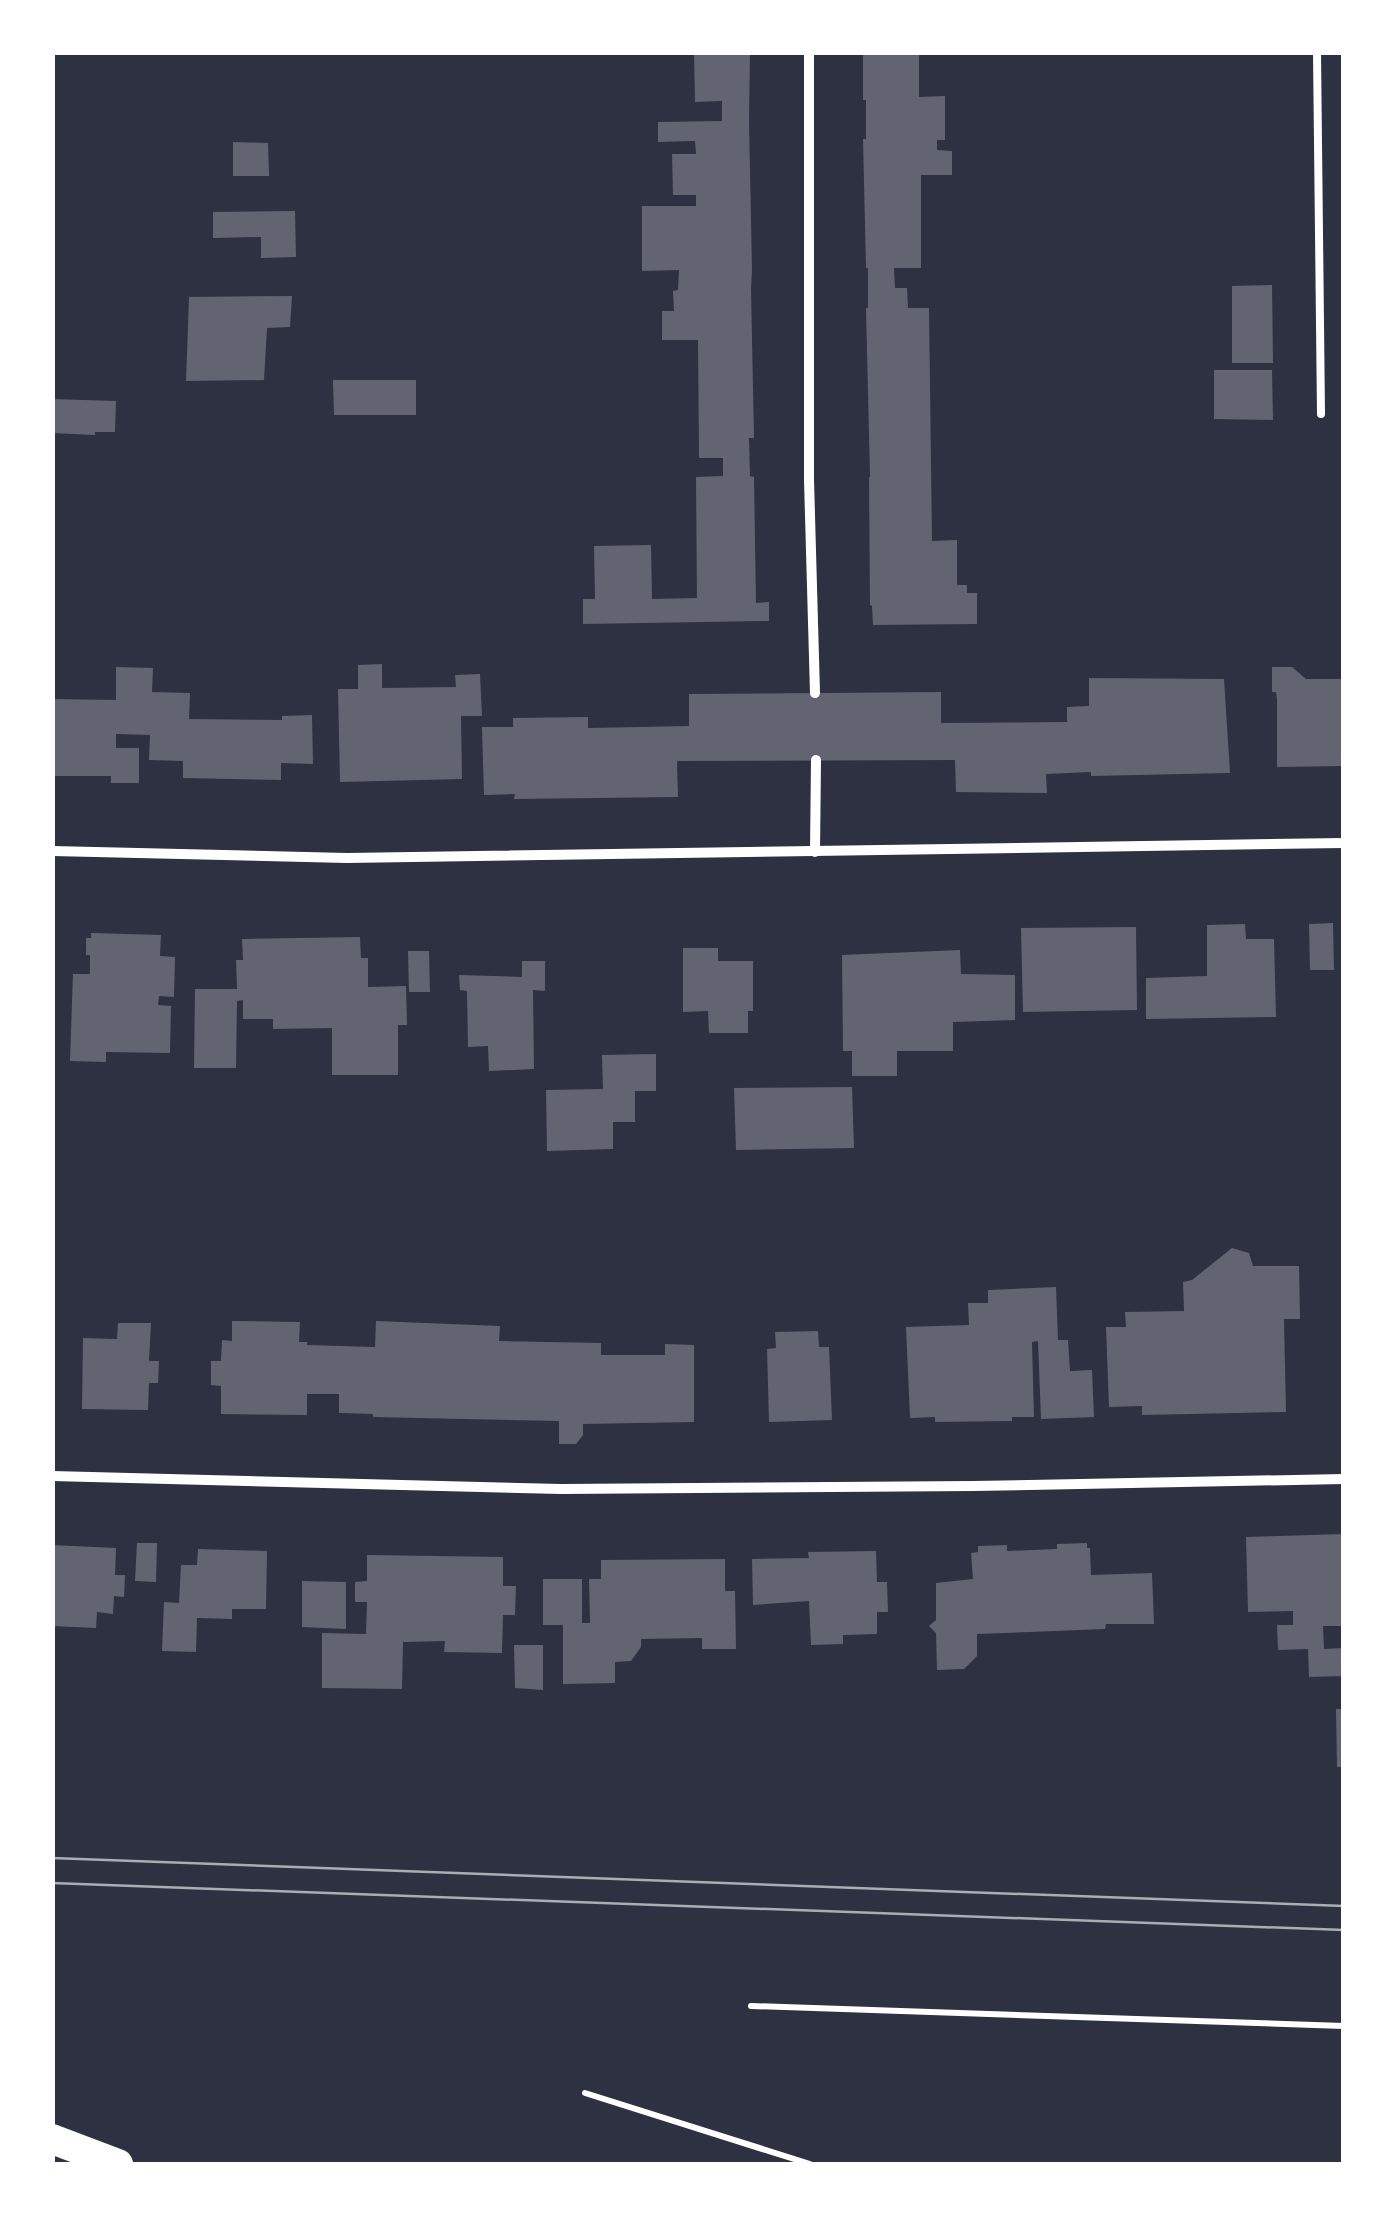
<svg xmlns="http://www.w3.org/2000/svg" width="1396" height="2217" font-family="'Fira Sans',sans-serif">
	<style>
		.building { fill: #626471 }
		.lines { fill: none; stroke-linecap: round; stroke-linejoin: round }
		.path { stroke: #fff; stroke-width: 6 }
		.service { stroke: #fff; stroke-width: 8 }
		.minor { stroke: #fff; stroke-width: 10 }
		.motorway { stroke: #fff; stroke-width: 30 }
		.tram { stroke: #abadb3; stroke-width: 2.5 }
	</style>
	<rect width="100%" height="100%" fill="#2d3142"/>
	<g class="building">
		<path d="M694,52H750L749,121L752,270L751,289L754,438H749L750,476L754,477L756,603L769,602V621L583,624V599H595L594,546L651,545L652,599L697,598L696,477L723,476V458H699L698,340H662V311H674L673,291L678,290L679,270L642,271V206H696V195H673L672,154H696L695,141L658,142V122L722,121V101L695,102Z"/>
		<path d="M863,52H919V97L945,96V140H937V150L952,151V175H921V268H894L895,288H907L908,308H929L932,541L957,540V585H967V593H977V624L873,625L872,606L870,605L869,477H870L866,308H868V268H866L863,139H866V100H863Z"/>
		<path d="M233,142L268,143L269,176H233Z"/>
		<path d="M295,211L296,257L261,258V237L213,238V212Z"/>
		<path d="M1272,285L1273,363H1232V286Z"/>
		<path d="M292,296L290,327L267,328L264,380L186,381L189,297Z"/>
		<path d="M1214,370H1272L1273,420L1214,419Z"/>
		<path d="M333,380H416V415H334Z"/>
		<path d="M52,399L116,401L115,432H95V435L52,433Z"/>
		<path d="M382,664V688L456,687L455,675L480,674L482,716H461L462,779L340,782L338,689H358V665Z"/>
		<path d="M116,667L153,668L152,692L190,693L189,719L282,720V716L312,715L313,764L281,763V780L183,778V761L149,760L150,735L116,734V748H139V783H111V776H52V699L116,700Z"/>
		<path d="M1272,667H1292L1306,679H1344V766L1277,767V700L1276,692H1272Z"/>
		<path d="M1089,678L1224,679L1230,773L1091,776V772L1046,774L1047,793L956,792L955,760L677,761L678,797L514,799L515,794L484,795L482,727H513V718L588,717V728L689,726V694L941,692V723L1067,722V707L1089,706Z"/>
		<path d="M1333,923L1334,970H1310L1309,924Z"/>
		<path d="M1245,924L1246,939H1274L1276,1017L1146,1019V978L1207,976V925Z"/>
		<path d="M1136,927L1137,1010L1023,1012L1021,928Z"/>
		<path d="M91,933L161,935L160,956L175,957L174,997L159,996L158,1005L171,1006L170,1053L106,1052V1062L70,1061L73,974H90V955H86V938H91Z"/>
		<path d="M360,937L361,958H368V987L406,986L407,1025H398V1075H332V1028L273,1029V1019H243V1000L237,1001L236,1068H194L195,989H237L236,960H243L242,939Z"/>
		<path d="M683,948H718V961H753V1011H748V1033H709L708,1011L683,1012Z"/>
		<path d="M960,950L961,974L1015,975V1020L953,1022V1051H897V1076H852V1051H843L842,955Z"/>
		<path d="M408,951H429L430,992H409Z"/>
		<path d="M522,961H545V991L533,990L534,1069L489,1071L488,1046L468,1047L467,991L460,990L459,975L522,977Z"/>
		<path d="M656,1054V1091H635V1122H613V1149L547,1151L546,1090L603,1089L602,1055Z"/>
		<path d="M852,1087L854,1148L736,1150L734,1088Z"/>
		<path d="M1232,1248L1249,1253L1253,1266H1299L1300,1319H1284L1286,1412L1142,1415V1406L1109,1407L1106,1327H1126L1125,1312L1184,1311L1183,1282L1192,1280Z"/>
		<path d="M1056,1287L1058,1340H1068L1070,1371L1092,1370L1094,1417L1041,1419L1038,1341L1032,1342L1034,1417H1012V1421L935,1422V1417L910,1418L906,1327L969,1325L968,1303H988V1290Z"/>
		<path d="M232,1321L300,1322L299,1342H307V1345L375,1347L376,1321L500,1326L499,1341L601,1343V1355H665V1344L694,1345V1422L583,1424V1435L576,1444H559V1421L373,1417V1414L339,1413V1394H307V1415L221,1414V1386L211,1385V1361H221L222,1340L232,1341Z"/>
		<path d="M118,1323H151L149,1361H159L158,1383H149L148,1410L82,1409L83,1338L117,1339Z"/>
		<path d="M818,1331L819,1347H829L832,1420L769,1422L767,1349L776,1348L775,1332Z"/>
		<path d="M1344,1534V1626H1323L1324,1649L1344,1648V1676L1309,1677L1308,1649L1278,1650L1277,1625H1293V1611L1248,1612L1246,1537Z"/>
		<path d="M137,1543H157L156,1582L135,1581Z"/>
		<path d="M1087,1543V1548H1090L1091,1575L1152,1573L1154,1624H1106L1105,1629L977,1634V1656L964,1669L937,1670L936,1633L929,1626L936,1620V1583L973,1579L971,1553L978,1552V1546L1007,1545V1551L1057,1549V1544Z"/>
		<path d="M52,1545L116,1548L115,1575H125L124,1597L114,1596L113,1614L97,1612L96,1628L52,1626Z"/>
		<path d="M198,1549L267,1551L266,1609H232V1619L197,1618L196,1652L162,1651L164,1602L179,1603L181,1565H197Z"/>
		<path d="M876,1551L877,1582H887L888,1612H877V1634L843,1635V1644L811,1645L809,1601L753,1605L752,1559L809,1558L808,1552Z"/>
		<path d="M367,1555L503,1557V1586H516L515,1615H503L502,1653L444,1652L445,1641L403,1642L402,1689L322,1688V1633L366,1634L367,1602H355V1582L367,1581Z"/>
		<path d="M725,1559V1591H735L736,1649H702V1638L641,1639V1647L631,1661L615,1662V1683L563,1684V1625H543V1579H582V1623H590L589,1579H601V1560Z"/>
		<path d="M302,1581L346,1582V1629L302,1627Z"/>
		<path d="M514,1645H543V1690L515,1688Z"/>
		<path d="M1336,1709H1344V1767H1337Z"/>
	</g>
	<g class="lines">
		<g class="path">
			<path d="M751,2006L1344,2026"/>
			<path d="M585,2093L810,2164"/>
		</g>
		<path class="service" d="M1317,52L1321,414"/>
		<g class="minor">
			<path d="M809,52V480L815,693"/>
			<path d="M52,851L347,858L1344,843"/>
			<path d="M815,852L816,760"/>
			<path d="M52,1476L561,1489L973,1486L1344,1479"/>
		</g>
		<path class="motorway" d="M52,2139L118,2164"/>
		<g class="tram">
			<path d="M52,1858L1344,1906"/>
			<path d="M52,1883L1344,1930"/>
		</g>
	</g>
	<rect width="1396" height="2217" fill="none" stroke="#ffffff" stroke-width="110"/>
</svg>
